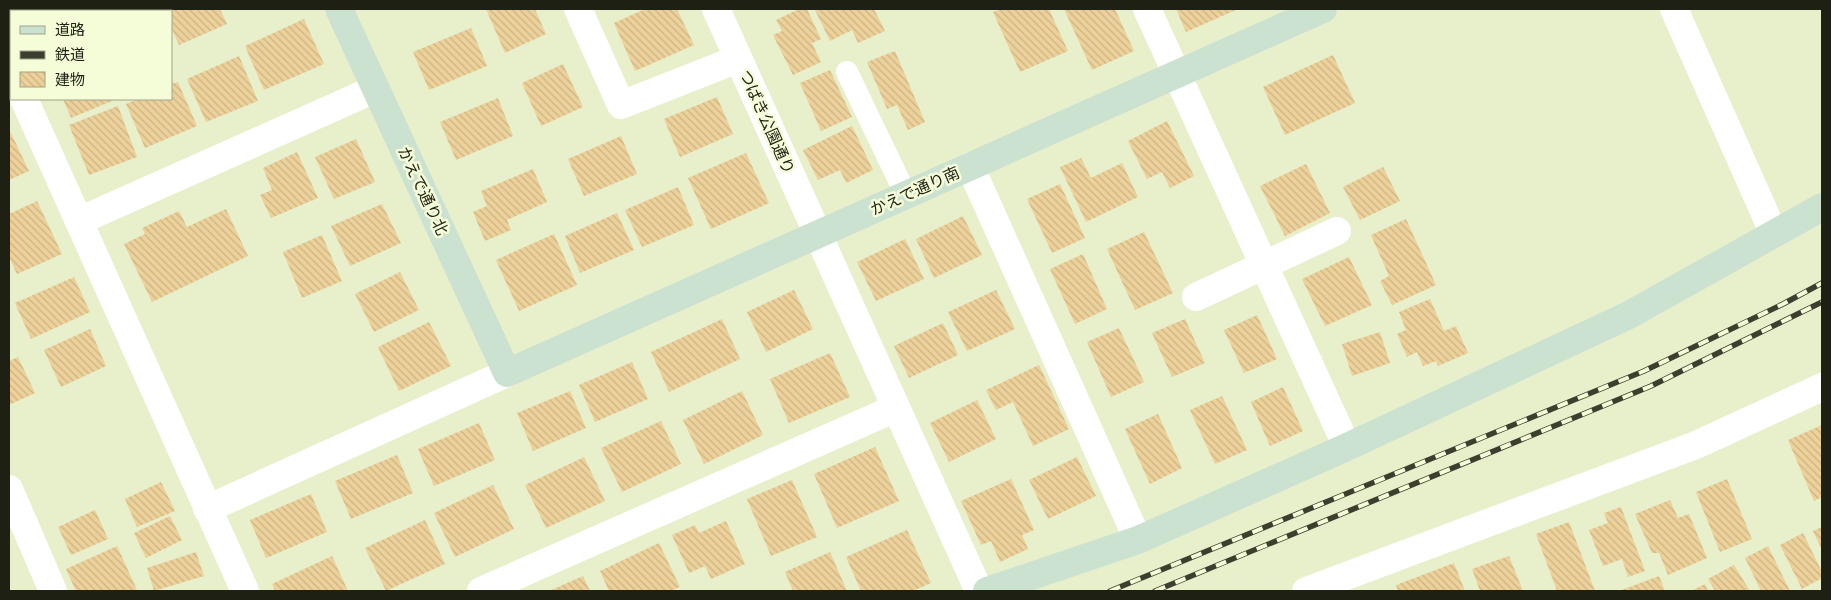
<svg xmlns="http://www.w3.org/2000/svg" width="1831" height="600" font-family="Cabin,'Noto Sans JP',sans-serif">
	<style>
		.building { fill: url(#building-back-hatch) }
		.lines { fill: none; stroke-linecap: round; stroke-linejoin: round }
		.lane { stroke: #fff; stroke-width: 22 }
		.street { stroke: #fff; stroke-width: 28 }
		.secondary { stroke: #cce2d0; stroke-width: 28 }
		.rail-casing { stroke: #3c3f2e; stroke-width: 5.5 }
		.rail { stroke: #f5fcd8; stroke-width: 4; stroke-dasharray: 11; stroke-linecap: butt }
		.labels { text-anchor: middle; dominant-baseline: central; stroke-width: 5; stroke-linejoin: round; paint-order: stroke }
		.street-label { font-size: 16px; fill: #1e2013; stroke: #f5fcd8 }
	</style>
	<defs>
		<pattern id="building-back-hatch" width="6" height="6" patternUnits="userSpaceOnUse" patternTransform="scale(1.25)"><rect width="6" height="6" fill="#edd19a"/><path d="M-1 5l2 2M0 0l6 6M5-1l2 2" fill="none" stroke="#cbb384"/></pattern>
	</defs>
	<rect width="100%" height="100%" fill="#e8efcb"/>
	<g class="building">
		<path d="M129,9H148L149,11H123Z"/>
		<path d="M163,9H220L227,24L179,45L171,27V11H164Z"/>
		<path d="M486,9H535L546,34L505,53Z"/>
		<path d="M645,9H677L694,45L635,71L614,23Z"/>
		<path d="M799,9H807L821,39L812,43L821,62L793,75L773,35L782,31L776,20Z"/>
		<path d="M818,9H874L885,31L858,43L852,30L830,41L815,10Z"/>
		<path d="M1001,9H1049L1068,51L1020,72L993,12Z"/>
		<path d="M1064,9H1115L1134,51L1092,70Z"/>
		<path d="M1176,9H1238L1186,32Z"/>
		<path d="M304,19L324,64L264,90L245,46Z"/>
		<path d="M471,28L487,66L429,90L413,52Z"/>
		<path d="M895,51L925,122L908,130L897,105L887,109L867,62Z"/>
		<path d="M1333,55L1355,103L1285,135L1263,87Z"/>
		<path d="M239,56L258,101L206,122L187,79Z"/>
		<path d="M563,64L583,107L541,126L522,83Z"/>
		<path d="M830,70L852,117L821,131L800,83Z"/>
		<path d="M178,82L197,126L145,148L126,104L138,99H171V84Z"/>
		<path d="M717,97L733,134L680,157L664,119Z"/>
		<path d="M498,98L513,136L456,160L440,122Z"/>
		<path d="M63,99H111L112,101L71,118Z"/>
		<path d="M118,106L137,157L89,175L69,125Z"/>
		<path d="M1167,121L1194,176L1170,188L1162,172L1147,179L1128,141Z"/>
		<path d="M852,126L873,170L846,183L840,170L818,180L803,150Z"/>
		<path d="M9,129L29,171L9,180Z"/>
		<path d="M621,136L637,174L584,196L568,159Z"/>
		<path d="M356,139L375,182L334,199L315,157Z"/>
		<path d="M297,152L318,198L271,218L260,195L272,190L263,168Z"/>
		<path d="M746,153L769,203L711,229L688,178Z"/>
		<path d="M1081,158L1091,178L1122,163L1138,197L1086,222L1060,167Z"/>
		<path d="M1306,164L1330,213L1285,236L1260,186Z"/>
		<path d="M1383,167L1400,201L1360,220L1343,187Z"/>
		<path d="M533,169L547,202L507,220L511,230L485,241L473,212L487,206L481,191Z"/>
		<path d="M1060,184L1085,238L1052,253L1027,199Z"/>
		<path d="M678,187L694,225L642,247L625,210Z"/>
		<path d="M37,201L62,254L17,274L9,257V214Z"/>
		<path d="M382,204L401,243L350,266L331,226Z"/>
		<path d="M226,209L248,256L152,302L124,244L145,234L142,228L179,211L187,227Z"/>
		<path d="M617,213L634,250L580,273L565,236Z"/>
		<path d="M963,216L982,255L934,278L916,239Z"/>
		<path d="M1406,219L1436,285L1392,305L1380,281L1389,276L1371,235Z"/>
		<path d="M1144,232L1173,293L1135,310L1107,249Z"/>
		<path d="M554,234L577,285L519,311L496,260Z"/>
		<path d="M322,235L342,281L302,298L283,252Z"/>
		<path d="M905,239L924,279L876,301L857,262Z"/>
		<path d="M1083,254L1107,309L1075,324L1050,269Z"/>
		<path d="M1349,257L1372,305L1325,326L1302,279Z"/>
		<path d="M400,272L419,310L374,332L355,294Z"/>
		<path d="M74,277L90,312L31,339L15,303Z"/>
		<path d="M794,290L813,329L766,352L747,312Z"/>
		<path d="M996,290L1015,329L967,351L948,312Z"/>
		<path d="M1430,299L1444,331L1456,326L1468,353L1438,366L1436,361L1423,366L1417,352L1407,357L1397,334L1406,330L1399,312Z"/>
		<path d="M1257,315L1277,359L1244,373L1224,330Z"/>
		<path d="M722,319L740,359L669,392L651,352Z"/>
		<path d="M1185,319L1205,363L1172,377L1152,333Z"/>
		<path d="M429,322L451,366L399,391L378,347Z"/>
		<path d="M943,323L958,355L909,378L894,346Z"/>
		<path d="M1119,328L1144,382L1111,397L1087,342Z"/>
		<path d="M90,329L106,366L61,387L44,350Z"/>
		<path d="M1380,332L1390,363L1352,376L1342,344Z"/>
		<path d="M830,353L850,397L789,423L770,379Z"/>
		<path d="M18,357L35,393L9,405V361Z"/>
		<path d="M632,362L648,399L595,422L579,385Z"/>
		<path d="M1039,365L1069,429L1033,446L1013,402L996,410L986,390Z"/>
		<path d="M1283,387L1303,431L1270,446L1251,402Z"/>
		<path d="M570,391L586,428L533,451L517,413Z"/>
		<path d="M742,391L763,435L704,464L683,420Z"/>
		<path d="M1222,396L1247,450L1215,464L1190,410Z"/>
		<path d="M977,400L996,439L949,462L930,423Z"/>
		<path d="M1158,414L1182,468L1150,484L1125,429Z"/>
		<path d="M661,421L681,464L622,492L601,448Z"/>
		<path d="M479,423L495,460L434,486L418,449Z"/>
		<path d="M1822,425V497L1814,501L1788,440Z"/>
		<path d="M875,447L899,501L837,528L814,474Z"/>
		<path d="M397,455L413,493L351,519L335,481Z"/>
		<path d="M584,457L605,501L546,528L525,485Z"/>
		<path d="M1077,457L1096,496L1048,519L1029,480Z"/>
		<path d="M1011,479L1034,530L1022,535L1028,549L1000,562L991,541L981,545L961,501Z"/>
		<path d="M1727,479L1752,539L1720,552L1696,492Z"/>
		<path d="M792,480L817,537L771,556L747,499Z"/>
		<path d="M161,482L175,511L137,527L125,499Z"/>
		<path d="M493,485L514,529L455,557L434,513Z"/>
		<path d="M311,494L327,532L266,558L250,520Z"/>
		<path d="M1670,500L1678,518L1689,514L1707,558L1668,575L1659,553H1652L1635,514Z"/>
		<path d="M1621,507L1645,571L1628,577L1622,559L1603,566L1589,530L1608,523L1604,513Z"/>
		<path d="M95,510L108,539L71,555L58,527Z"/>
		<path d="M170,516L182,540L146,558L134,533Z"/>
		<path d="M425,520L445,564L386,591L365,548Z"/>
		<path d="M726,521L745,564L711,579L705,566L689,573L672,535L695,525L699,533Z"/>
		<path d="M1569,522L1595,591H1557L1536,534Z"/>
		<path d="M1822,527V550L1813,531Z"/>
		<path d="M907,530L931,583L913,591H861L846,557Z"/>
		<path d="M1803,533L1822,572V578L1802,589L1780,545Z"/>
		<path d="M659,543L680,587L670,591H609L600,571Z"/>
		<path d="M117,546L137,590L76,591L66,569Z"/>
		<path d="M1768,546L1790,591H1761L1745,558Z"/>
		<path d="M196,552L204,576L154,591L147,568Z"/>
		<path d="M830,552L847,591H793L785,572Z"/>
		<path d="M332,556L348,591H275L272,584Z"/>
		<path d="M1509,556L1523,591H1480L1472,569Z"/>
		<path d="M1454,563L1465,591H1398L1396,585Z"/>
		<path d="M1734,565L1750,591H1715L1708,579Z"/>
		<path d="M583,576L590,591H549Z"/>
		<path d="M1659,576L1665,591H1619Z"/>
		<path d="M1705,584L1708,591H1691Z"/>
	</g>
	<g class="lines">
		<path class="lane" d="M847,72L906,195"/>
		<g class="street">
			<path d="M578,9L621,105L738,59"/>
			<path d="M716,9L979,591"/>
			<path d="M1147,9L1347,447"/>
			<path d="M1674,9L1774,234"/>
			<path d="M43,11L49,9"/>
			<path d="M9,26L11,25"/>
			<path d="M9,65L11,70"/>
			<path d="M24,99L245,591"/>
			<path d="M970,166L1138,540"/>
			<path d="M79,221L375,89"/>
			<path d="M1196,297L1337,231"/>
			<path d="M9,489L53,591"/>
			<path d="M207,509L507,373"/>
			<path d="M481,591L896,408"/>
			<path d="M1306,591L1696,445L1822,387"/>
		</g>
		<g class="secondary">
			<path d="M339,9L507,373L1323,9"/>
			<path d="M987,591L1138,540L1347,447L1629,315L1822,207"/>
		</g>
		<defs>
			<g id="rail">
				<path d="M1110,591L1644,371L1783,304L1822,283"/>
				<path d="M1155,591L1651,386L1822,302"/>
			</g>
		</defs>
		<use href="#rail" class="rail-casing"/>
		<use href="#rail" class="rail"/>
	</g>
	<g class="labels">
		<g class="street-label">
			<text transform="translate(767 122) rotate(66)">つばき公園通り</text>
			<text transform="translate(423 191) rotate(65)">かえで通り北</text>
			<text transform="translate(915 191) rotate(-24)">かえで通り南</text>
		</g>
	</g>
	<rect width="1831" height="600" fill="none" stroke="#1e2013" stroke-width="20"/>
	<rect x="10" y="10" width="162" height="90" fill="#f5fcd8" stroke="#9fa489"/>
	<rect x="20" y="26" width="25" height="8" fill="#cce2d0" stroke="#9fa489"/>
	<text x="55" y="35" font-size="15" fill="#1e2013">道路</text>
	<rect x="20" y="51" width="25" height="8" fill="#3c3f2e" stroke="#9fa489"/>
	<text x="55" y="60" font-size="15" fill="#1e2013">鉄道</text>
	<rect x="20" y="72" width="25" height="15" fill="url(#building-back-hatch)" stroke="#9fa489"/>
	<text x="55" y="85" font-size="15" fill="#1e2013">建物</text>
</svg>
